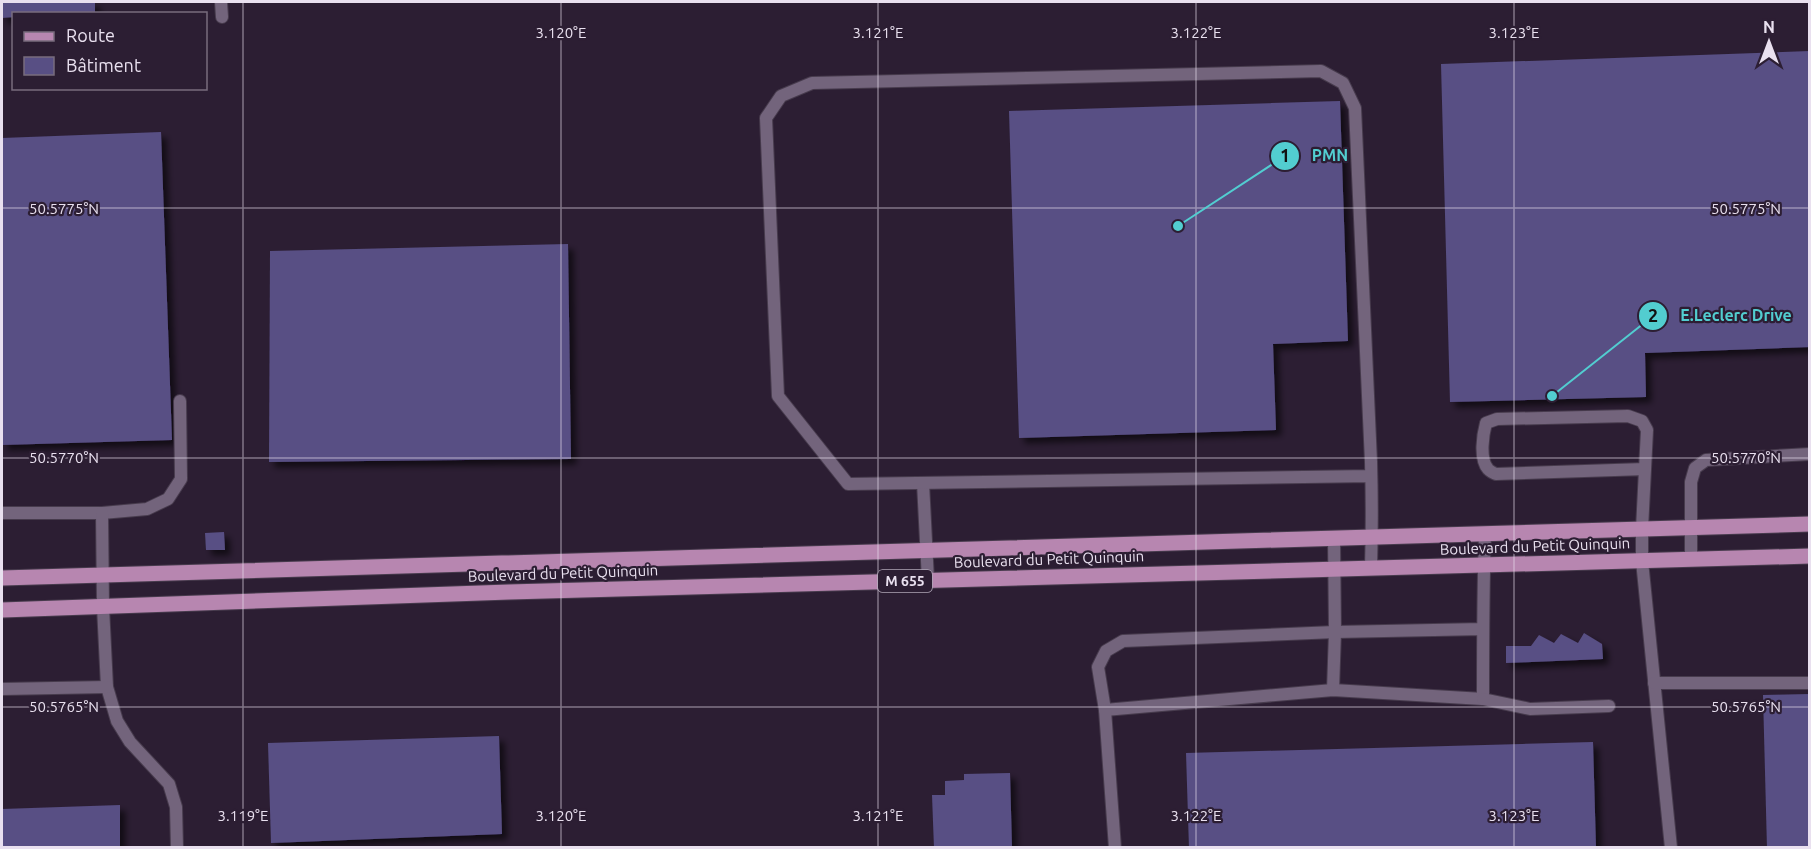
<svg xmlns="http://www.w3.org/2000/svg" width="1811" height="849" font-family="Ubuntu,sans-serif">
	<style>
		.building { fill: #584f84; filter: url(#shadow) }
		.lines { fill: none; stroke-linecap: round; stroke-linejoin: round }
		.lane-casing { stroke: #473b4d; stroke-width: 14 }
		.primary-casing { stroke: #473b4d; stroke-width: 17 }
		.lane { stroke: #73647c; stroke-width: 12 }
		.primary { stroke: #b786b0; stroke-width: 15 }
		.ticks { fill: none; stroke: #e9e0ef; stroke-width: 1.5; stroke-opacity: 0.45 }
		.labels { text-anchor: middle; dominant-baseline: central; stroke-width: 4.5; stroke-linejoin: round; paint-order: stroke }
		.shield { fill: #2c1e33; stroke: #b0a6b7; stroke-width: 1.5 }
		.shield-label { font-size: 14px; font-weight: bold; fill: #e9e0ef }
		.street-label { font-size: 15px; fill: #e9e0ef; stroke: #2c1e33 }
		.ticks-label { font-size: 15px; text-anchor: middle; fill: #e9e0ef; stroke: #2c1e33; stroke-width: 4.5; stroke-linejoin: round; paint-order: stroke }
		.leader { fill: none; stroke: #52cdd0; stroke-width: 2 }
		.callout-dot { fill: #52cdd0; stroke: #2c1e33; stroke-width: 2 }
		.mark-label { font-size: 18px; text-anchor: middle; font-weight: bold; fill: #111 }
		.callout-label { font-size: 16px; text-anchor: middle; font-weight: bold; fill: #52cdd0; stroke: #2c1e33; stroke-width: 4.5; stroke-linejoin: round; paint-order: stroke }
	</style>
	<defs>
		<filter id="shadow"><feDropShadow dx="5.5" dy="5.5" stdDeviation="3" flood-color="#0009"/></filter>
	</defs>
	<rect width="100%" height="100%" fill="#2c1e33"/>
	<g class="building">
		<path d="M2,2H95V14H14V17L2,18Z"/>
		<path d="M1810,51V347L1645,353L1646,397L1450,402L1441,64Z"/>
		<path d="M1340,101L1348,341L1273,344L1276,430L1019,438L1009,111Z"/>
		<path d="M161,132L172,440L2,445V138Z"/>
		<path d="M568,244L571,459L269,462L270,251Z"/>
		<path d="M224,532L225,550H206L205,533Z"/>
		<path d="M1584,633L1602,644L1603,659L1506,663V646H1531L1539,635L1554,643L1561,634L1578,643Z"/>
		<path d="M1810,694V848H1767L1763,695Z"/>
		<path d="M499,736L502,834L271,843L268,743Z"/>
		<path d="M1593,742L1596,848H1189L1186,753Z"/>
		<path d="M1010,773L1012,848H934L932,795H945V781L964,780V774Z"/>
		<path d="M120,805V848H2V809Z"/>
	</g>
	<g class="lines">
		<defs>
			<g id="lane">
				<path d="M221,2L222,17"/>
				<path d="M1645,469L1496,474C1495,474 1488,470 1488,469C1479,459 1483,434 1486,423L1497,419L1628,416L1642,421L1647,430L1642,529V561L1671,848"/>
				<path d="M923,483L928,580"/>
				<path d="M2,513H102L147,509L168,499L181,479L180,401"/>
				<path d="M102,513L103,607L107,687L117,721L130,742L169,784L176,807L177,848"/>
				<path d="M1691,559V482L1695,468L1706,460L1810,454"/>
				<path d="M1371,568C1372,533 1372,497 1371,462L1355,108L1343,83L1321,71L812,83L781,96L766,118L778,396L848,484L1371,476"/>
				<path d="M1483,629L1335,632L1123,641L1106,651L1098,667L1105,710L1333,690L1483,699C1483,644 1483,589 1485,534"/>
				<path d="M1654,683H1810"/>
				<path d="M2,689L107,687"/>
				<path d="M1333,690L1335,632L1334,538"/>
				<path d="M1483,699L1530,709L1609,706"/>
				<path d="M1105,710L1115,848"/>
			</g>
			<g id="primary">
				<path d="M2,578L1810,524"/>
				<path d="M2,610L509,592L1810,556"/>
			</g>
		</defs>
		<use href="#lane" class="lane-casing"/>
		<use href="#primary" class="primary-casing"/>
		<use href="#lane" class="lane"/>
		<use href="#primary" class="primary"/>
	</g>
	<path class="ticks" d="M243,2V848M561,2V848M878,2V848M1196,2V848M1514,2V848M2,208H1810M2,458H1810M2,707H1810"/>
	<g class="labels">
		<rect class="shield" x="878" y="570" width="54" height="22" rx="4.5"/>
		<g class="shield-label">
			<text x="905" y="581">M 655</text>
		</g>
		<g class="street-label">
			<text transform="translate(1535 546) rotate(-2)">Boulevard du Petit Quinquin</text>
			<text transform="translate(1049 559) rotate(-2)">Boulevard du Petit Quinquin</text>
			<text transform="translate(563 573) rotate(-2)">Boulevard du Petit Quinquin</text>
		</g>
	</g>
	<g class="ticks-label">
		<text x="561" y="38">3.120°E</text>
		<text x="878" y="38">3.121°E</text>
		<text x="1196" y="38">3.122°E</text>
		<text x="1514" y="38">3.123°E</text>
		<text x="64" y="214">50.5775°N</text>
		<text x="1746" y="214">50.5775°N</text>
		<text x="64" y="463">50.5770°N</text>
		<text x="1746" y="463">50.5770°N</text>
		<text x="64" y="712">50.5765°N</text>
		<text x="1746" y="712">50.5765°N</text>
		<text x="243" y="821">3.119°E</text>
		<text x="561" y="821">3.120°E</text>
		<text x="878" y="821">3.121°E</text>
		<text x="1196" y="821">3.122°E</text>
		<text x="1514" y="821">3.123°E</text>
	</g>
	<path class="leader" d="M1178 226L1285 156M1552 396L1653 316"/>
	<g class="callout-dot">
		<circle cx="1178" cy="226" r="6"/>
		<circle cx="1552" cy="396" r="6"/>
		<circle cx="1285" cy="156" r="15"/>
		<circle cx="1653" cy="316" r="15"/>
	</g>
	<g class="mark-label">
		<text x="1285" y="162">1</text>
		<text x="1653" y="322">2</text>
	</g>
	<g class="callout-label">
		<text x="1330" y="161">PMN</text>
		<text x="1736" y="321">E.Leclerc Drive</text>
	</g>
	<rect width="1811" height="849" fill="none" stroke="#e9e0ef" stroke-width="6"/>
	<rect x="12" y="12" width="195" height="78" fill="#2c1e33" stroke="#786c7e" stroke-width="1.5"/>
	<rect x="24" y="32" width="30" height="9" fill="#b786b0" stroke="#786c7e" stroke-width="1.5"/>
	<text x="66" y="42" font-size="18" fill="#e9e0ef">Route</text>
	<rect x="24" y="57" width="30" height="18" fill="#584f84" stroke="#786c7e" stroke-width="1.5"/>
	<text x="66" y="72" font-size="18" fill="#e9e0ef">Bâtiment</text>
	<g transform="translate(1769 42)" stroke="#2c1e33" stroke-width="4.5" paint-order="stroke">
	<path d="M0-4.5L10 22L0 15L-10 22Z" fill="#e9e0ef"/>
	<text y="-9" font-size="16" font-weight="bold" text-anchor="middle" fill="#e9e0ef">N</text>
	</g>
</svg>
